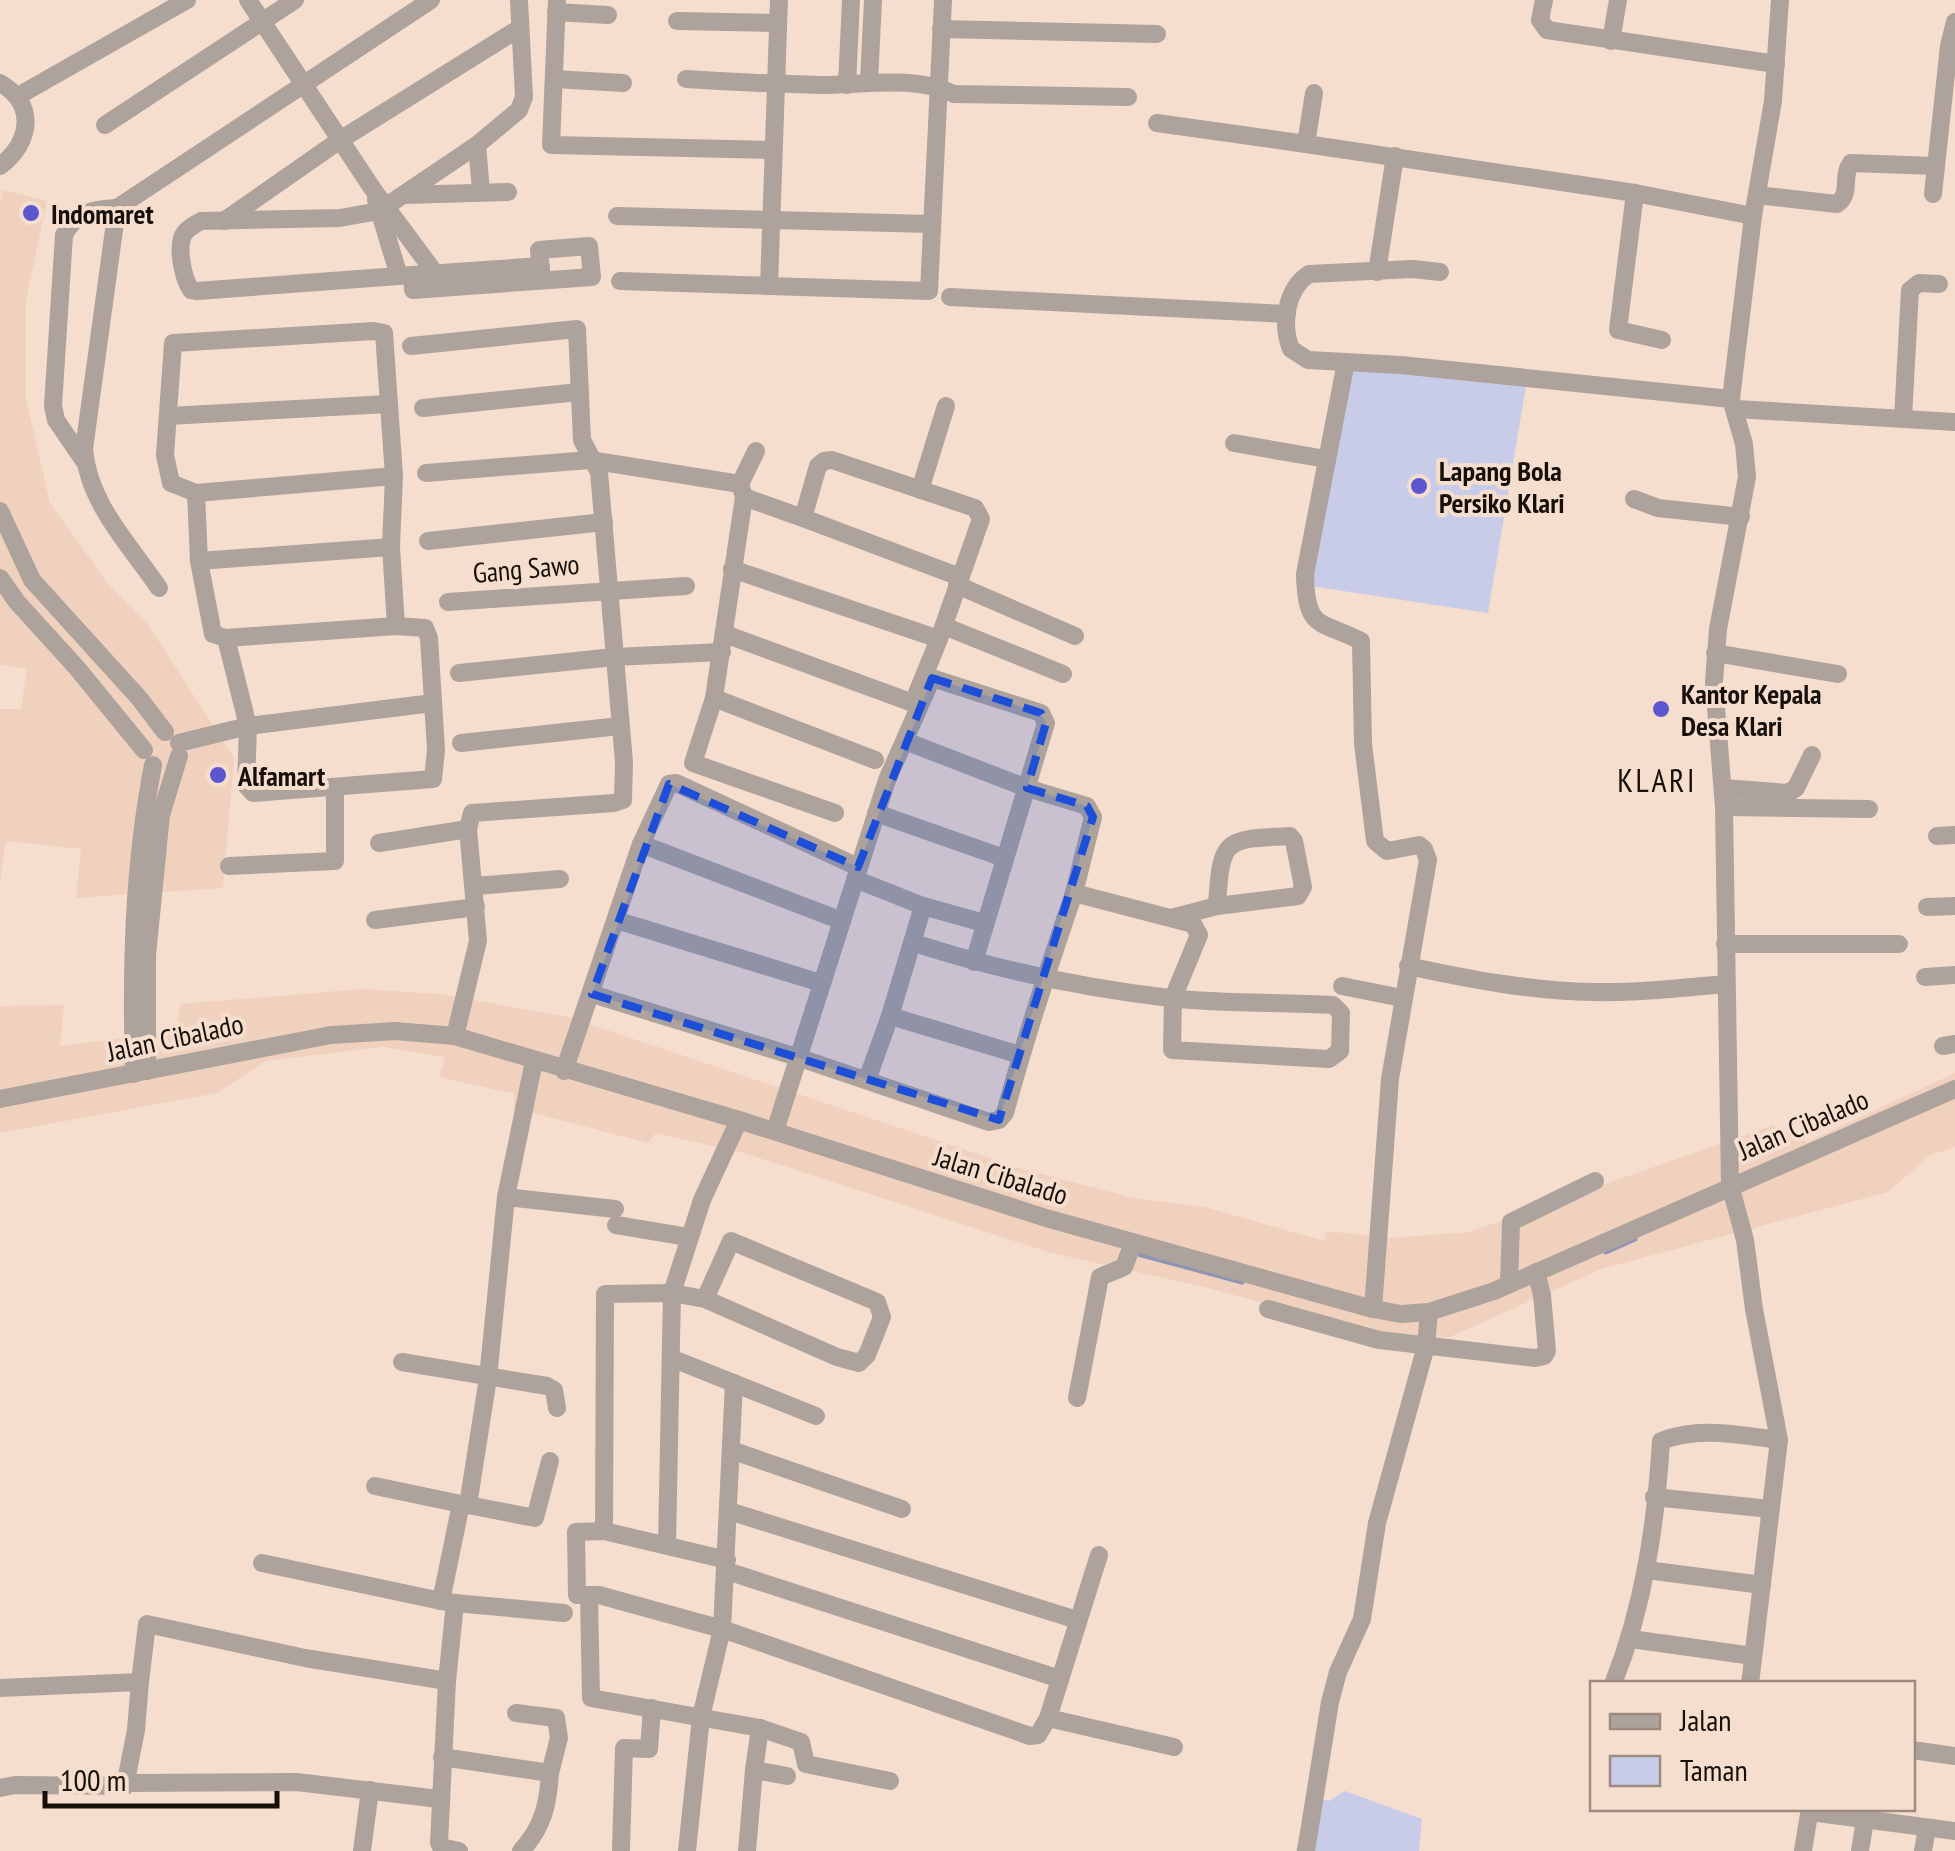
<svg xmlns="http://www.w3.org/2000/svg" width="1955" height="1851" font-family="'PT Sans Narrow',sans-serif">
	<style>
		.built { fill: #f0d1be }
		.green { fill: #c9cce9 }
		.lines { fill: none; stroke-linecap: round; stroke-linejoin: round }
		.stream { stroke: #9094b2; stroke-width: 5 }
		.minor { stroke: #ada39c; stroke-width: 18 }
		.marked { fill: #1d4ed8; fill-opacity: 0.2; stroke: #1d4ed8; stroke-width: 8; stroke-dasharray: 20 12; stroke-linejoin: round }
		.poi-dot { fill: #5c57cf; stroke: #f6decf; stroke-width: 4 }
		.labels { text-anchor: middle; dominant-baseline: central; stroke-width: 8; stroke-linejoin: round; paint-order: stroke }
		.poi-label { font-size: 28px; font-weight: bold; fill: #170f0a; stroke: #f6decf; text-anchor: start }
		.street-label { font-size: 28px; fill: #170f0a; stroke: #f6decf }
		.quarter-label { font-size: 32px; letter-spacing: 2.5px; fill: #170f0a; stroke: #f6decf }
	</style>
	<rect width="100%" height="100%" fill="#f6decf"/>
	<g class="built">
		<path d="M3,190L47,201L26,300V399L50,503L109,585L149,626L234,758L223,888L76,898L81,849L6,841L0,882V709H21L27,669L0,664V205Z"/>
		<path d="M362,989L440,994L568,1017L1023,1169L1134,1198L1205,1207L1325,1241L1326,1231L1391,1238L1469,1232L1773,1125L1807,1142L1955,1073V1147L1930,1155L1888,1192L1601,1269L1450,1337H1391L1204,1287L1048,1252L747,1154L656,1133L648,1143L514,1108V1094L439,1077L445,1057L382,1047L266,1061L217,1093L0,1133V1006L64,1005L60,1046L178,1031L180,1004Z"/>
	</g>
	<g class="green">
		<path d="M1349,366L1526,386L1488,613L1310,586Z"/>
		<path d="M1345,1791L1422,1819L1419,1851H1296L1309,1796L1329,1801Z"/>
	</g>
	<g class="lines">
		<g class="stream">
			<path d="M1606,1252L1635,1239"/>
			<path d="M1138,1254L1242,1282"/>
		</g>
		<g class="minor">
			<path d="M248,0L372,188L435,273L436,282"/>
			<path d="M557,0L551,145L773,150"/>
			<path d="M1544,0L1540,20L1547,30L1776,64"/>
			<path d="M556,12L608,15"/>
			<path d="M677,21L778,23"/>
			<path d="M941,29L1157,34"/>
			<path d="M1611,41L1618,0"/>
			<path d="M554,79L623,83"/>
			<path d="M686,79C731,82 776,84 821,85C863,85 915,75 954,94L1128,97"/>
			<path d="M869,82L873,0"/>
			<path d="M0,83C37,104 31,143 0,166"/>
			<path d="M847,85L851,0"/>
			<path d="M1314,93L1306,144L1635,193L1753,216"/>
			<path d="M18,96L187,0"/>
			<path d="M1157,123L1306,144"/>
			<path d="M105,125L295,0"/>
			<path d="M477,145L481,191"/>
			<path d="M1635,193L1618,330L1662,340"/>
			<path d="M1933,194L1949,46L1955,22"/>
			<path d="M404,195L508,192"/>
			<path d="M1757,195L1837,204C1852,194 1841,176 1851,163L1936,166"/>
			<path d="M376,200L399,276"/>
			<path d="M617,216L932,224"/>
			<path d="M224,221L340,140L520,28"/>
			<path d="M541,266L412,275L413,290L592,277L589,246L539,250L542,280"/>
			<path d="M1377,272L1395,156"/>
			<path d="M1440,272L1413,269L1309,274C1286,289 1281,324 1291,349L1308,360L1401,365L1731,399"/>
			<path d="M412,275L197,291L191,290C183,278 178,252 182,238C184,230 194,225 201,221L340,218L379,211L477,145L519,110L524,97L519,0"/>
			<path d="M620,281L769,286L779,0"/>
			<path d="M769,286L929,291L943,0"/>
			<path d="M950,297L1287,314"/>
			<path d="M411,346L577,329L582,440L599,472L624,762L623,800L614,803L472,813L468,829L478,941L455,1036"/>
			<path d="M1346,362L1305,574C1306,632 1321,620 1361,641L1363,744L1375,841L1387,851L1419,845L1424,849L1428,860L1390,1079L1373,1309"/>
			<path d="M423,408L579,392"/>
			<path d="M1736,409L1955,422"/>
			<path d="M168,416L388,404"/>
			<path d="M1903,418L1910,290L1919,283L1939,284"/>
			<path d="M1234,443L1326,459"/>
			<path d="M84,461L56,420L53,406L64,235C76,212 93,209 117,208"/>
			<path d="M426,473L590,460L740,484L744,497L714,698L875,760"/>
			<path d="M394,476L196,493L171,483L165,455L173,343L374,331L384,333L394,476L391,547L396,626"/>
			<path d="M740,484L756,451"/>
			<path d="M920,490L946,406"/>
			<path d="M196,493L199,561L213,634L226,638L396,626L425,628L429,638L436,750L433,779L253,793L246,785L248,726L226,638"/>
			<path d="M1634,499L1658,508L1741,517"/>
			<path d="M0,511L32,580L139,698L165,732"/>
			<path d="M803,518L960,577"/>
			<path d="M428,541L604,522"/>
			<path d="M199,561L391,547"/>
			<path d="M732,569L939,639"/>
			<path d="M0,578L17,602L77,668L144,750"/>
			<path d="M957,585L1075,636"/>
			<path d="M159,588C130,545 88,503 84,449L117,208L431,0"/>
			<path d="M448,602L686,586"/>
			<path d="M944,626L1063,674"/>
			<path d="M725,634L913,703L939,639L981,519L975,508L832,460L824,461L818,466L803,518L744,497"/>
			<path d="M1715,653L1838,674"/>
			<path d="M459,673L614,657L722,652"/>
			<path d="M714,698L693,763L835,813"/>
			<path d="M905,741L1027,788L1087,806L1093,817L1074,893"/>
			<path d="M179,743L248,726L433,703"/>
			<path d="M461,743L620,726"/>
			<path d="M1723,788L1788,793L1796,788L1812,755"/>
			<path d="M1724,807L1869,809"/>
			<path d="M876,813L1004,858"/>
			<path d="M1937,836L1955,835"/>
			<path d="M379,843L468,829"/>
			<path d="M641,844L842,921"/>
			<path d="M229,866L335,861V789"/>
			<path d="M855,879L923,906L984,923"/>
			<path d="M475,886L560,879"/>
			<path d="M1927,907L1955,906"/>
			<path d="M1171,918L1217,906L1298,896L1303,887L1294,841L1290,836C1224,839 1221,838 1217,906"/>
			<path d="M375,920L476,907"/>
			<path d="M616,920L821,983"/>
			<path d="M1725,944H1899"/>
			<path d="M1408,966C1468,979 1531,991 1593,992C1637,993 1681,988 1725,984"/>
			<path d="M1925,977L1955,975"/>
			<path d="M1342,986L1402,998"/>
			<path d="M592,994L797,1057L989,1122L999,1120L1005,1113C1025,1039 1049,966 1074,893L1193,924L1199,935L1173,998L1172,1050L1329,1059L1340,1051L1341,1013L1333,1005C1279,1002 1224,1004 1170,998C1082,988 998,970 914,943"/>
			<path d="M890,1016L1020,1055"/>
			<path d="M1943,1046L1955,1044"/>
			<path d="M147,1071V955L161,815L179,756"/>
			<path d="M564,1071L641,844L669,784L676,783L858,867"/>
			<path d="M134,1074C131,970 133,868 153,765"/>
			<path d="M867,1080L890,1016L923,906"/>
			<path d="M0,1099L331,1035L395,1031L455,1036L739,1120L1046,1218L1373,1309L1401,1314L1429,1312L1494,1291L1955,1089"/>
			<path d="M775,1131L887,780L932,678L1041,713L1046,723L974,962"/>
			<path d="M506,1197L615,1209"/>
			<path d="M616,1225L688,1237"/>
			<path d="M1509,1284L1511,1222L1595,1181"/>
			<path d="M1268,1309L1379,1340L1535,1358L1544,1356L1547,1351L1542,1295L1536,1272"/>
			<path d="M671,1358L816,1416"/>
			<path d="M402,1362L547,1386L554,1390L557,1408"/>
			<path d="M1077,1398L1100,1277L1124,1267L1133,1243"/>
			<path d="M731,1450L902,1509"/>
			<path d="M375,1486L461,1504"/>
			<path d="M1654,1497L1770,1509"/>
			<path d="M468,1505L535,1518L550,1461"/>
			<path d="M729,1511L1077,1620"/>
			<path d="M604,1531L605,1294L672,1293L705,1299L837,1357L859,1363L867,1355L882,1317L877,1302L731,1241L705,1299"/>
			<path d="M667,1544L672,1293L702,1200L739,1120"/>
			<path d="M727,1560L604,1531L576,1532L577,1595H599L722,1629L734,1383"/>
			<path d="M262,1563L441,1601"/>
			<path d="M1647,1570L1762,1585"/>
			<path d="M727,1571L1060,1679"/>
			<path d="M589,1595L591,1698L760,1728L801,1742L806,1764L890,1781"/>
			<path d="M455,1603L564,1613"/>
			<path d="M1631,1639L1753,1656"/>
			<path d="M1613,1684C1644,1606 1656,1524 1661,1441C1699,1426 1739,1435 1779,1440"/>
			<path d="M1750,1684L1779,1440L1754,1309L1745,1240L1730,1185L1724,807L1714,682L1718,629L1747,477L1744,444L1731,399L1753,216L1773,101L1780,0"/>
			<path d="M0,1688L140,1682L147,1624L305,1658L447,1681"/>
			<path d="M516,1713L556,1718L559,1738L550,1773"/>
			<path d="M1048,1718L1174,1747"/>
			<path d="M760,1728L754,1770L787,1776"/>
			<path d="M1912,1750L1955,1756"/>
			<path d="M442,1757L550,1773C548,1805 543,1827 521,1851"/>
			<path d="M127,1783L297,1782L439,1799"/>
			<path d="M0,1788L15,1785L125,1786L136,1730L140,1682"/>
			<path d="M1810,1812L1955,1831"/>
			<path d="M621,1849L624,1748L649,1749L652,1708"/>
			<path d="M362,1851L370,1790"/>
			<path d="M459,1851L441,1847L439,1843L447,1681L455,1603L441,1601L461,1504L468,1505L488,1378L506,1197L534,1061"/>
			<path d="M687,1851L701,1717L722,1629L1030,1736L1038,1735L1048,1718L1099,1555"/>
			<path d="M747,1851L754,1770"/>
			<path d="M1306,1851L1330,1702L1338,1672L1362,1619L1377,1523L1426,1346L1429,1312"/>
			<path d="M1803,1851L1810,1808"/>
			<path d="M1860,1851L1865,1820"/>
			<path d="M1923,1851L1927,1828"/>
		</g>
	</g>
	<path class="marked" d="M932,678L1041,713L1046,723L1027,788L1087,806L1093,817L999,1120L592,994L669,784L858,867Z"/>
	<g class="poi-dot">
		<circle cx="31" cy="213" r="10"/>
		<circle cx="1419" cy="486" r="10"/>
		<circle cx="1661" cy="709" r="10"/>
		<circle cx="218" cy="775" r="10"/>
	</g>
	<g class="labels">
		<g class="poi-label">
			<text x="51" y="213">Indomaret</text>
			<text x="1439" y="470">Lapang Bola<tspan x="1439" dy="32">Persiko Klari</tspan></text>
			<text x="1681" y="693">Kantor Kepala<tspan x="1681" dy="32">Desa Klari</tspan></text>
			<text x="238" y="775">Alfamart</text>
		</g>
		<g class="street-label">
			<text transform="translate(526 568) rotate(-5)">Gang Sawo</text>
			<text transform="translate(175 1037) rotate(-12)">Jalan Cibalado</text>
			<text transform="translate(1803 1124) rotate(-23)">Jalan Cibalado</text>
			<text transform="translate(1001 1175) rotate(17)">Jalan Cibalado</text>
		</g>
		<g class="quarter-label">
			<text x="1657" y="780">KLARI</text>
		</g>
	</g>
	<rect x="1590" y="1681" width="325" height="130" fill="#f6decf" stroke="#9d8b80" stroke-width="2.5"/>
	<rect x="1610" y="1714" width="50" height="15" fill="#ada39c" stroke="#9d8b80" stroke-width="2.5"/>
	<text x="1680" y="1731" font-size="30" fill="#170f0a">Jalan</text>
	<rect x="1610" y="1756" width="50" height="30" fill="#c9cce9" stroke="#9d8b80" stroke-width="2.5"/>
	<text x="1680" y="1781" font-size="30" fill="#170f0a">Taman</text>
	<path d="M45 1791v15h232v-15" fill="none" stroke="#170f0a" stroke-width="5"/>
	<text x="60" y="1791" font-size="30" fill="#170f0a" stroke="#f6decf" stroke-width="8" paint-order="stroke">100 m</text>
</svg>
